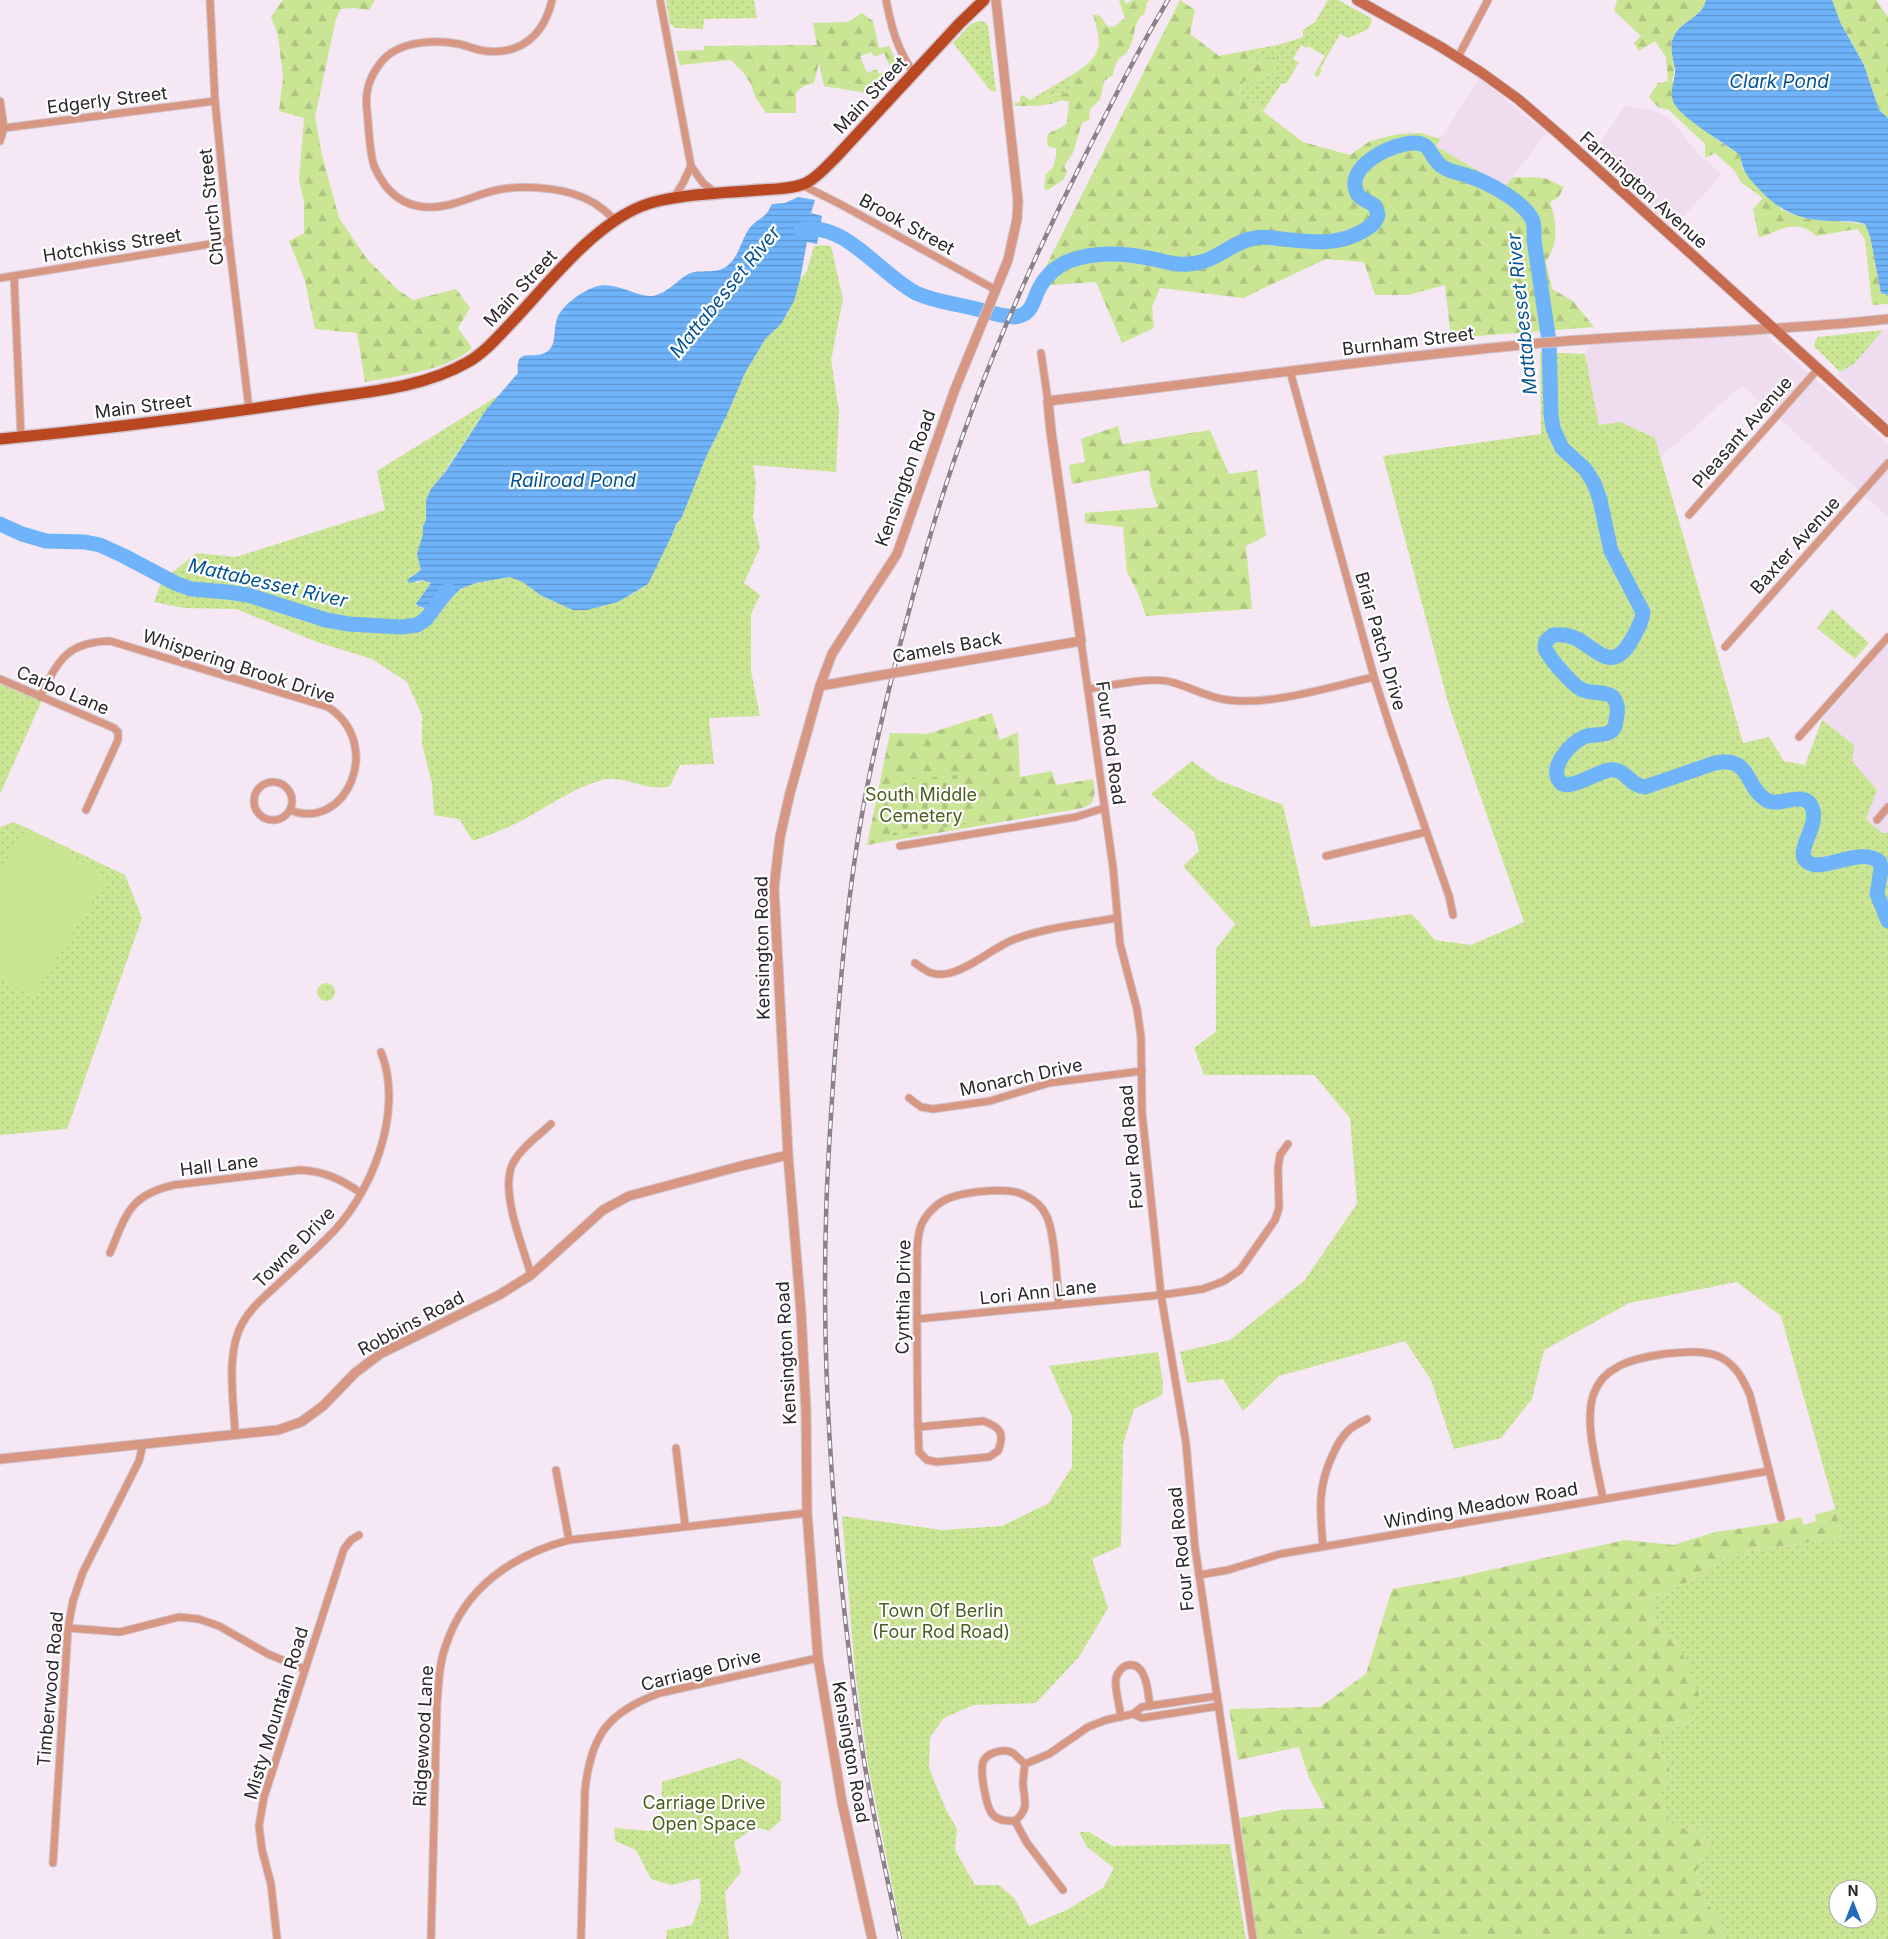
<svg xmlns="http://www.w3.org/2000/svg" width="1888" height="1939" font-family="Inter,sans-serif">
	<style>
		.built { fill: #efdcee }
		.green { fill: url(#green-dots); fill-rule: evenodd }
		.forest { fill: url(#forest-firs); fill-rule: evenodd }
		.cemetery { fill: url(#cemetery-stones) }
		.pitch { fill: #cae594 }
		.water { fill: url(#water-rules) }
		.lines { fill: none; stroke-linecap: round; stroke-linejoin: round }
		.river { stroke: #6fb4fb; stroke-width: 15 }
		.minor-casing { stroke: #d1c5d0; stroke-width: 9 }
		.tertiary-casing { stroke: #d1c5d0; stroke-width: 11 }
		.secondary-casing { stroke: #d1c5d0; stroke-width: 12 }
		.primary-casing { stroke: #d1c5d0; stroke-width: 14 }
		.minor { stroke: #d79783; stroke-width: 7 }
		.tertiary { stroke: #d79783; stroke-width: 9 }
		.secondary { stroke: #c76a4d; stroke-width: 10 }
		.primary { stroke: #b9471f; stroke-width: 11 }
		.rail-casing { stroke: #8a8189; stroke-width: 4.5 }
		.rail { stroke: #fff; stroke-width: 2.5; stroke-dasharray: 8; stroke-linecap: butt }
		.tertiary-bridge-casing { stroke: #d1c5d0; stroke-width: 11; stroke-linecap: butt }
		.tertiary-bridge { stroke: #d79783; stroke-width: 9 }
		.labels { text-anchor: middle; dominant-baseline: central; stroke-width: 4.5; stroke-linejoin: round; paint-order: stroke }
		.street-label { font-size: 18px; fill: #2b262b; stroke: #fff }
		.park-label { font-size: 18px; fill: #4c5e1d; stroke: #fff }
		.water-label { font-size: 19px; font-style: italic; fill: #035392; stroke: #fff }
	</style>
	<defs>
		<pattern id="green-dots" width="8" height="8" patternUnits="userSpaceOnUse" patternTransform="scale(1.25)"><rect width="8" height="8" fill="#cae594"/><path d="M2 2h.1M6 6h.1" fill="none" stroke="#aec480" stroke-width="1.8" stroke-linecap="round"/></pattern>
		<pattern id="forest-firs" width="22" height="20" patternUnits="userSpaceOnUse" patternTransform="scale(1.25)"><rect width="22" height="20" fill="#cae594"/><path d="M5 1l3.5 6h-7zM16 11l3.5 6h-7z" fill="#aec480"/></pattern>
		<pattern id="cemetery-stones" width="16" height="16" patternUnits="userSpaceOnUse" patternTransform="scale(1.25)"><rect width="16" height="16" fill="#cae594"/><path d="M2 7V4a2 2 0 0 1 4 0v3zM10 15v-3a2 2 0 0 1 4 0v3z" fill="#aec480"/></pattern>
		<pattern id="water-rules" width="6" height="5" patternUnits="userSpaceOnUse" patternTransform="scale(1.25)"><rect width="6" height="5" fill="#6fb4fb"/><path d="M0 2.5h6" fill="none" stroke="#5b92cb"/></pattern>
	</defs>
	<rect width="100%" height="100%" fill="#f5e8f4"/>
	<g class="built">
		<path d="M1480,78L1546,133L1505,187L1436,146Z"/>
		<path d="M1625,106L1652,110L1670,118L1699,155L1722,174L1673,228L1591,157Z"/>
		<path d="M1888,329V423L1838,375L1844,368L1854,363L1883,330Z"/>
		<path d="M1765,334L1888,444V517L1742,385L1661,457L1655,438L1621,422L1599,426L1585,354L1590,344Z"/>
		<path d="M1888,644V833H1882L1866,819L1877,790L1852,761L1822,720Z"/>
	</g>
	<g class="green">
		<path d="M666,0H754L757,18L704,19L703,29L676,28L670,24Z"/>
		<path d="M1328,0H1338L1371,18C1374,31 1357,33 1348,38L1340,34L1320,69L1322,70L1318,77L1314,75L1325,56L1308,46L1306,48L1301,45L1293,59L1299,62L1286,84L1282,83L1263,111L1239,93L1243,81L1253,83L1268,73H1276L1254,63L1245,51L1282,44L1303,37V30L1315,22Z"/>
		<path d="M979,21L985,22L988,26L996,92L990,90L953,43L971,24Z"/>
		<path d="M1072,75L1070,92L1030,100Z"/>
		<path d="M819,245L831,246L843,299L831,360L839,411L836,472L753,465L756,483L753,516L760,547L744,583L760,595L751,614V671L760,716L709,718L714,764L680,765L670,786C647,793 625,774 602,780C575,787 547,807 523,820C507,829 489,834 473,841L459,819L434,815L432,784L422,744V715L407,682L372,659L317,642L236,609L184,608L154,602L161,582L196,553L236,557L385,510L377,471L499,395L479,420L426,500V520L423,526L424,534L417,554L421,570L411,577L417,583L422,580L431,583L416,605L421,608L444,606L460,589L476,583L509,577L524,582L540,595L567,607L587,610L618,602L645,586L673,533L676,524L680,520L706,457L726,417L745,373L766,338L788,313L800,280L807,271L814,246H818Z"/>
		<path d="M1883,330L1854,364L1840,372L1814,346L1815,341L1818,337Z"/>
		<path d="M1540,352L1585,354L1599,425L1621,422L1655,438L1743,743L1769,737L1784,761L1805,765L1822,720L1854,745L1852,761L1877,790L1866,819L1882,833H1888V1939H1724L1720,1920L1701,1895L1696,1871L1709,1846L1701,1829L1679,1828L1667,1820L1661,1793L1672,1776L1656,1738L1689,1721L1678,1643L1655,1625L1652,1598L1697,1578L1707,1569L1733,1554L1843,1537L1781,1316L1737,1282L1629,1303L1544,1350L1532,1399L1501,1438L1454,1449L1431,1380L1405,1341L1279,1376L1243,1411L1223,1379L1187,1383L1180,1352L1230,1340L1304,1281L1357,1204L1350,1118L1314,1075H1204L1194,1048L1216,1032V949L1235,924L1183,866L1199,851L1194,832L1151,794L1192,761L1218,780L1283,805L1311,927L1412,914L1435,940L1471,945L1524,922L1449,706L1383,456L1541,434ZM1838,1889H1868V1919H1838Z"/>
		<path d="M1832,609L1869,643L1855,659L1817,628Z"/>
		<path d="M0,682L42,700L0,794Z"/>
		<path d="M14,822L125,875L142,918L67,1129L0,1135V827Z"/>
		<circle cx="326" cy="992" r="9"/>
		<path d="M1158,1352L1163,1383L1162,1395L1134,1409L1123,1444L1121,1546L1092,1559L1108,1608L1079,1657L1036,1703L973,1705L944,1718L930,1737L929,1768L947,1812L957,1829L955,1850L975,1885H999L1015,1899L1029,1926L1067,1910L1103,1888L1114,1868L1087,1847L1079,1832H1089L1112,1846L1230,1844L1246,1939H903L868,1765L855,1670L842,1516L942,1530L1002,1526L1049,1503L1072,1467V1416L1049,1366Z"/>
		<path d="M740,1758L781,1781V1820L769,1831L755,1827L734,1842L741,1872L725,1892L729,1939H666L667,1930L692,1925L701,1899L700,1878L672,1885L651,1879L636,1850L615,1841L614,1828L650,1831L661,1814L662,1782Z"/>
	</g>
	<g class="forest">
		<path d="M283,0H375L369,10L353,8L341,9L336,19L315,117L322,155L339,218L367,259L397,289L413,300L456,289L470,308L458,328L472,348C451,369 395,377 365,382L357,333L315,329L305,281L289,241L304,233V202L299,179L304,118L279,111L283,78L278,35L271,17Z"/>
		<path d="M1119,0H1124L1126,4L1133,0H1150L1147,2L1145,13C1133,22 1136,30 1132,42C1131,46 1128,50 1126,54C1118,57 1114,66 1113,75L1104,81L1100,100L1090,109L1089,120L1082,123L1073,153L1064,166L1067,172L1063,180L1048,190L1044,189L1046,174L1053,168L1056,156V148L1049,147L1047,143L1048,134C1055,129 1061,129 1067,123L1069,102L1061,100C1049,107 1029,106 1015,106L1014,103L1020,102V97L1023,95L1030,100L1070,92L1072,75C1102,56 1103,47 1093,14L1100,16L1107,26L1114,27L1125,18Z"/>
		<path d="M1180,0L1195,10L1190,34L1219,56L1245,51L1254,63L1275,57L1277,73H1268L1253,83L1243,81L1239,93L1303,142L1350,155L1370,141L1398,134L1421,133L1441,139L1436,146L1505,187L1513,177L1545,178L1564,187L1558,198L1550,202C1557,221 1559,244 1546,261L1552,289L1573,301L1594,327L1451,338L1445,285L1408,295H1375L1364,262L1326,259L1243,298L1160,288L1152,307L1154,328L1122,343L1096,282L1036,286Z"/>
		<path d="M1617,0H1706C1702,17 1684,20 1675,34C1666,47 1679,66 1672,80C1682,96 1690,114 1702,127C1711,138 1728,145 1740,155L1742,168L1781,209L1803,218L1865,224L1870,236L1881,293L1888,295V304L1872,305L1865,239L1857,229L1816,236C1797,218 1780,230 1759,238L1753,209L1763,198L1742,183L1734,170L1715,153L1705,158V144L1669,110L1658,107L1649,97L1658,83L1668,81L1666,57L1655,41L1639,51L1634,43L1641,36L1614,11Z"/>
		<path d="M1832,0H1876L1888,17V118L1879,110L1864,65L1841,24Z"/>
		<path d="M862,13L873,21L879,48L889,46L900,69L881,84L874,94L824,86L819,63L814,83L804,86L796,92V113H766L755,97L751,84L743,72L731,60L680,65L676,51L704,50V46L817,45L813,23L848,22ZM872,52L874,57L884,53L891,69L879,74L877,69L867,73L860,56Z"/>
		<path d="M1118,426L1122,444L1210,430L1229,474L1257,470L1266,536L1246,546L1252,609L1146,616L1138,593L1127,572L1123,527L1085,523V513L1158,507L1151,488L1149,470L1072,484L1069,465L1085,462L1081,439Z"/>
		<path d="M992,713L1000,740L1018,732L1020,777L1052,771L1056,785L1093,779L1095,792L1092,803L1083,808L867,845L890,733L927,734Z"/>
		<path d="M1835,1509L1843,1537L1733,1554L1707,1569L1697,1578L1652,1598L1655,1625L1678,1643L1699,1694L1689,1721L1656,1738L1672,1776L1661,1793L1667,1820L1679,1828L1701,1829L1709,1846L1696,1871L1701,1895L1720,1920L1724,1939H1257L1240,1818L1282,1810L1325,1808L1309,1778L1299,1747L1238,1760L1229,1709L1320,1707L1366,1674L1392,1589L1454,1578L1625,1540L1673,1545L1716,1532L1776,1523L1801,1517L1804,1525L1816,1521L1815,1515Z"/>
	</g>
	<path class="cemetery" d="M957,775L965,824L890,836V781Z"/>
	<path class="pitch" d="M28,828L107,878L32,997L0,977V871Z"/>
	<g class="water">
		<path d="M1706,0H1832L1841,24L1864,65L1879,110L1888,118V295L1881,293L1870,236L1865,224C1854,220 1842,222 1830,221C1801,220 1781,212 1761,191C1748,177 1743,173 1740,155C1725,143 1682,119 1674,103C1668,91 1676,80 1675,69C1673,59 1669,45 1674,36C1682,20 1702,18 1706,0Z"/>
		<path d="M798,197L815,200L811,213L822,216L817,244L807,242L800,280L794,301L781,324L766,338L745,373L726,417L706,457L681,519L676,524L673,533L648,584L618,602L587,610H573L540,595L523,582L509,577L476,583L460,589L444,606C435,607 422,611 416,604L431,583L422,580L409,583L407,580L421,570L417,554L423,534V526L426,520V500L431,489L446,471L486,410L518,373C515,344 534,362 548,351C557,344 553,329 557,319C561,307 578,294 590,289C610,278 629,294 649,296C662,297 675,283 685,276C696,268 710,274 722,269C738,262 740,242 749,229C754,222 761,219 766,214C769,211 770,207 772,204L785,203Z"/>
	</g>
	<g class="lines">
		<g class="river">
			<path d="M801,230C843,219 882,276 916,293C933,301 951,303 968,307C983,310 998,316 1014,317C1034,315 1032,300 1041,285C1047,275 1058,265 1069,261C1093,252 1123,253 1148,258C1162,260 1174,266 1189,264C1218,262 1230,242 1255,238C1264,236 1273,238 1282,239C1309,242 1338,246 1363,231C1370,227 1376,223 1378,215L1375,206C1370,201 1360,200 1357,193C1344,165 1395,142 1416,143C1433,144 1430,160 1443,167C1450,172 1460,173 1468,176C1488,182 1525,202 1533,221C1535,228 1534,234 1534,240L1549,341L1551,415L1553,428L1562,448L1585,469L1594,483L1600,500L1611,551L1643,612C1642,623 1636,632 1631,641C1613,672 1599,652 1579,640C1572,636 1562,634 1553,635L1546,641C1545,645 1544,649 1547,652C1552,661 1574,687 1583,690C1592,694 1606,691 1613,697C1617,702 1618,709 1617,715C1616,721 1616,729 1610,732C1602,737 1592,733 1584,737C1571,743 1548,767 1560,782C1567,792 1597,772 1609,770C1625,767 1629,786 1645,787L1715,763C1752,756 1744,786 1766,800C1779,808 1804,789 1812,807C1820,825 1795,851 1806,861C1822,875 1858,845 1880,862L1881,870L1877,894L1888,921"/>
			<path d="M0,524L22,534L46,541L85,542L100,545L124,556L175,583L191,589L227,592L248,595L326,620L349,624L401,627L417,625L426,619L448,590"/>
		</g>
		<defs>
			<g id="minor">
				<path d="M210,0L215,101L229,241L249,409"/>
				<path d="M552,0C544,35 521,55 485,51C476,50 468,46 459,44C433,39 395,41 379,65C368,80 365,93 367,111C369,126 369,155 375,168C389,199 413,213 448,205C466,201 483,192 502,189C530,185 570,188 594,203C602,208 609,214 615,220"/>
				<path d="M660,0L691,166L683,183L673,199"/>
				<path d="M886,0C892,30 897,48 914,74"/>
				<path d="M1458,57L1488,0"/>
				<path d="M0,101L4,128L0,141"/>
				<path d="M4,128L215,101"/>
				<path d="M691,166L703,183L716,193"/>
				<path d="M804,184L808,188L840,204L996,290"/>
				<path d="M14,276L21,437"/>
				<path d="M0,278L229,241"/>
				<path d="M1041,353L1048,401"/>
				<path d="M1290,371L1374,677L1391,730L1449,896L1453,915"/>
				<path d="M1689,515L1818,369"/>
				<path d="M1081,641L1113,867L1120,944L1137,1009L1141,1037L1142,1112L1161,1295L1186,1443L1195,1547L1253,1939"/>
				<path d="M1725,647L1888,463"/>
				<path d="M0,679L114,728L118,732V740L86,810"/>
				<path d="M1088,689C1109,686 1151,676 1171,682C1191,687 1208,698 1228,700C1270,706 1333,686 1374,677"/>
				<path d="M40,697C58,661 66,642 110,641L328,707C385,744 346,833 290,810"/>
				<path d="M1799,737L1888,637"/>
				<circle cx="273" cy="801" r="19"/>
				<path d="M1877,820L1888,807"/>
				<path d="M900,846L1076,817L1104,808"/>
				<path d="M1326,856L1426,832"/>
				<path d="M915,963C927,972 934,977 950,973C973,967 992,948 1015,939C1047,927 1083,924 1117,918"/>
				<path d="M909,1098L921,1107L933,1109L990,1101L1049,1083L1142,1071"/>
				<path d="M110,1253C126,1215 129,1195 174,1185L300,1170C325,1171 342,1180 361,1193"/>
				<path d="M531,1275C523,1246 499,1191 513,1163C522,1147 538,1136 551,1124"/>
				<path d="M917,1319L1161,1295L1203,1289L1224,1281L1240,1270L1275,1220L1279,1208L1278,1168L1280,1155L1288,1144"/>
				<path d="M983,1421C1001,1427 1005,1434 998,1451L989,1457L937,1462L927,1460L919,1452L918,1427Z"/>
				<path d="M918,1427C917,1378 917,1328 917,1279C918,1263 915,1242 921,1226C924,1217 934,1206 943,1201C959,1192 1007,1186 1024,1195C1033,1199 1042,1206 1046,1215C1055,1231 1057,1284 1059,1305"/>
				<path d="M235,1434C234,1401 225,1352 243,1322C251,1308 264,1297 276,1286C293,1270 310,1255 326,1239C371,1197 405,1112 381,1052"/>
				<path d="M676,1448L685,1525"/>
				<path d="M556,1470L569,1540"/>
				<path d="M1603,1499C1598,1470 1583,1421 1594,1393C1598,1383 1606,1373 1616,1368C1636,1355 1699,1346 1720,1357C1736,1365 1743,1379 1750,1395L1781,1518"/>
				<path d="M1323,1546C1320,1511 1317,1488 1333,1454C1337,1445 1342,1436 1350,1429C1355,1425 1362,1422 1367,1419"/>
				<path d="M1199,1575L1228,1570L1280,1554L1769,1471"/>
				<path d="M68,1628L120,1632L179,1617L199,1619L219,1626L268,1654L304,1669"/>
				<path d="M1217,1696L1142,1707L1133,1714L1142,1718L1219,1706"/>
				<path d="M1121,1717C1120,1707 1114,1687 1116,1678C1117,1674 1121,1668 1125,1666C1147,1658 1148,1694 1150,1706"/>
				<path d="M1025,1764C1024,1771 1023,1778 1023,1785C1025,1802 1029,1809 1015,1821C1007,1821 999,1821 993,1815C986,1808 980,1772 983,1762C987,1752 1005,1748 1013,1753C1017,1756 1021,1761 1025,1764L1049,1754L1088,1727L1106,1720L1133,1714"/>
				<path d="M1015,1821L1027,1843L1063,1890"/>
				<path d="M53,1863L68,1628L73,1601L83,1572L139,1461L143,1444"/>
				<path d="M277,1939L271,1884L262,1850L259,1826L264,1797L344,1549L351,1540L359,1535"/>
				<path d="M431,1939L437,1702C439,1682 439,1663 446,1645C465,1587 513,1555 569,1540L807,1513"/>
				<path d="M581,1939L585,1790C591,1735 608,1712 660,1693L818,1658"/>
			</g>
			<g id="tertiary">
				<path d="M911,670L1081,641L1051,432L1048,401C1212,382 1376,358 1541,343C1657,333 1773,332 1888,319"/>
				<path d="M820,686L865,678"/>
				<path d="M0,1459L278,1430L301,1422L323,1406L355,1373L380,1354L499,1295L531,1275L603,1210L629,1196L737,1167L788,1155"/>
				<path d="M872,1939L842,1802L818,1658L807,1513L806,1411L801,1312L788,1155L774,888L780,837L790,793L820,686L832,654L839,643L897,554L955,389L1008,260L1017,219L1018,201L996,0"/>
			</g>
			<path id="secondary" d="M1357,0L1441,47L1482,73L1518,99L1561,136L1888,432"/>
			<path id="primary" d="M0,439C104,429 208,416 311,400C364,392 421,389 468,362C484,353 499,336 512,322C548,284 592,226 642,206C672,194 726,193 760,190C775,189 793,189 806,183C818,177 828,165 837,156L960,23L984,0"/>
		</defs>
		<use href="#minor" class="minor-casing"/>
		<use href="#tertiary" class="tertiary-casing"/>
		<use href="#secondary" class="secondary-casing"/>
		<use href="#primary" class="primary-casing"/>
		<use href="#minor" class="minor"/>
		<use href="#tertiary" class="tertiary"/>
		<use href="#secondary" class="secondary"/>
		<use href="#primary" class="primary"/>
		<defs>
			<path id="rail" d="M900,1939C885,1867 868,1795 858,1721C835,1555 821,1386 826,1219C827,1168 831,1118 834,1068C841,968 850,866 871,768C888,689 908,610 931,533C969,404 1022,280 1083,160C1110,106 1137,52 1168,0"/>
		</defs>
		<use href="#rail" class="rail-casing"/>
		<use href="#rail" class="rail"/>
		<defs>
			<path id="tertiary-bridge" d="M865,678L911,670"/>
		</defs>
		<use href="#tertiary-bridge" class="tertiary-bridge-casing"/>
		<use href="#tertiary-bridge" class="tertiary-bridge"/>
	</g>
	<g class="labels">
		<g class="street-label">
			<text transform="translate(870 95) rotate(-47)">Main Street</text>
			<text transform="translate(107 100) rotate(-7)">Edgerly Street</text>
			<text transform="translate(1644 190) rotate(42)">Farmington Avenue</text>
			<text transform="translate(211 207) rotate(-96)">Church Street</text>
			<text transform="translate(907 224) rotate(29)">Brook Street</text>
			<text transform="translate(112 245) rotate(-9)">Hotchkiss Street</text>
			<text transform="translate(520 288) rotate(-47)">Main Street</text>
			<text transform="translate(1408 341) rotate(-7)">Burnham Street</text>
			<text transform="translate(143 406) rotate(-7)">Main Street</text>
			<text transform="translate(1742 432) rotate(-49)">Pleasant Avenue</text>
			<text transform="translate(905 478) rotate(-70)">Kensington Road</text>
			<text transform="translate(1795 545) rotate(-48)">Baxter Avenue</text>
			<text transform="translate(1381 641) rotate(74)">Briar Patch Drive</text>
			<text transform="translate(947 647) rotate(-10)">Camels Back</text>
			<text transform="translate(239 666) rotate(18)">Whispering Brook Drive</text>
			<text transform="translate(63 690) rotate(23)">Carbo Lane</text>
			<text transform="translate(1111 743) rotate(82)">Four Rod Road</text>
			<text transform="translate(762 948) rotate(-91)">Kensington Road</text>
			<text transform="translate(1021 1077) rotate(-12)">Monarch Drive</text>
			<text transform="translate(1131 1147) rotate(-95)">Four Rod Road</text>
			<text transform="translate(219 1165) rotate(-7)">Hall Lane</text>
			<text transform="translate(294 1247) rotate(-45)">Towne Drive</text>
			<text transform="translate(1038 1292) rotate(-6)">Lori Ann Lane</text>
			<text transform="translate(903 1297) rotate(-89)">Cynthia Drive</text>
			<text transform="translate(411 1323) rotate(-28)">Robbins Road</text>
			<text transform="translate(786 1353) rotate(-93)">Kensington Road</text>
			<text transform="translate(1481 1505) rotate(-10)">Winding Meadow Road</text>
			<text transform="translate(1181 1549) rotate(-96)">Four Rod Road</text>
			<text transform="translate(701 1670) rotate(-14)">Carriage Drive</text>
			<text transform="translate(50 1689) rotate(-85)">Timberwood Road</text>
			<text transform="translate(276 1713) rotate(-73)">Misty Mountain Road</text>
			<text transform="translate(423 1736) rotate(-87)">Ridgewood Lane</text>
			<text transform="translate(851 1752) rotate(80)">Kensington Road</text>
		</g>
		<g class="park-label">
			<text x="921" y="794">South Middle<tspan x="921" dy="21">Cemetery</tspan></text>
			<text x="941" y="1610">Town Of Berlin<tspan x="941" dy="21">(Four Rod Road)</tspan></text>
			<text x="704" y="1802">Carriage Drive<tspan x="704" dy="21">Open Space</tspan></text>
		</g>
		<g class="water-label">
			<text x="1779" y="81">Clark Pond</text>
			<text transform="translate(725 292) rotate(-51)">Mattabesset River</text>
			<text transform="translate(1522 314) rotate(-96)">Mattabesset River</text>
			<text x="573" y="480">Railroad Pond</text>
			<text transform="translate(268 583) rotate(13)">Mattabesset River</text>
		</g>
	</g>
	<g transform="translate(1853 1904)"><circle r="24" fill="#ffffff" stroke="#aaa8aa"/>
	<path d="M0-4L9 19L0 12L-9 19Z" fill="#226aba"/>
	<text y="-8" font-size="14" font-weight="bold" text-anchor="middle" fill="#2b262b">N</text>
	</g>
</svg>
